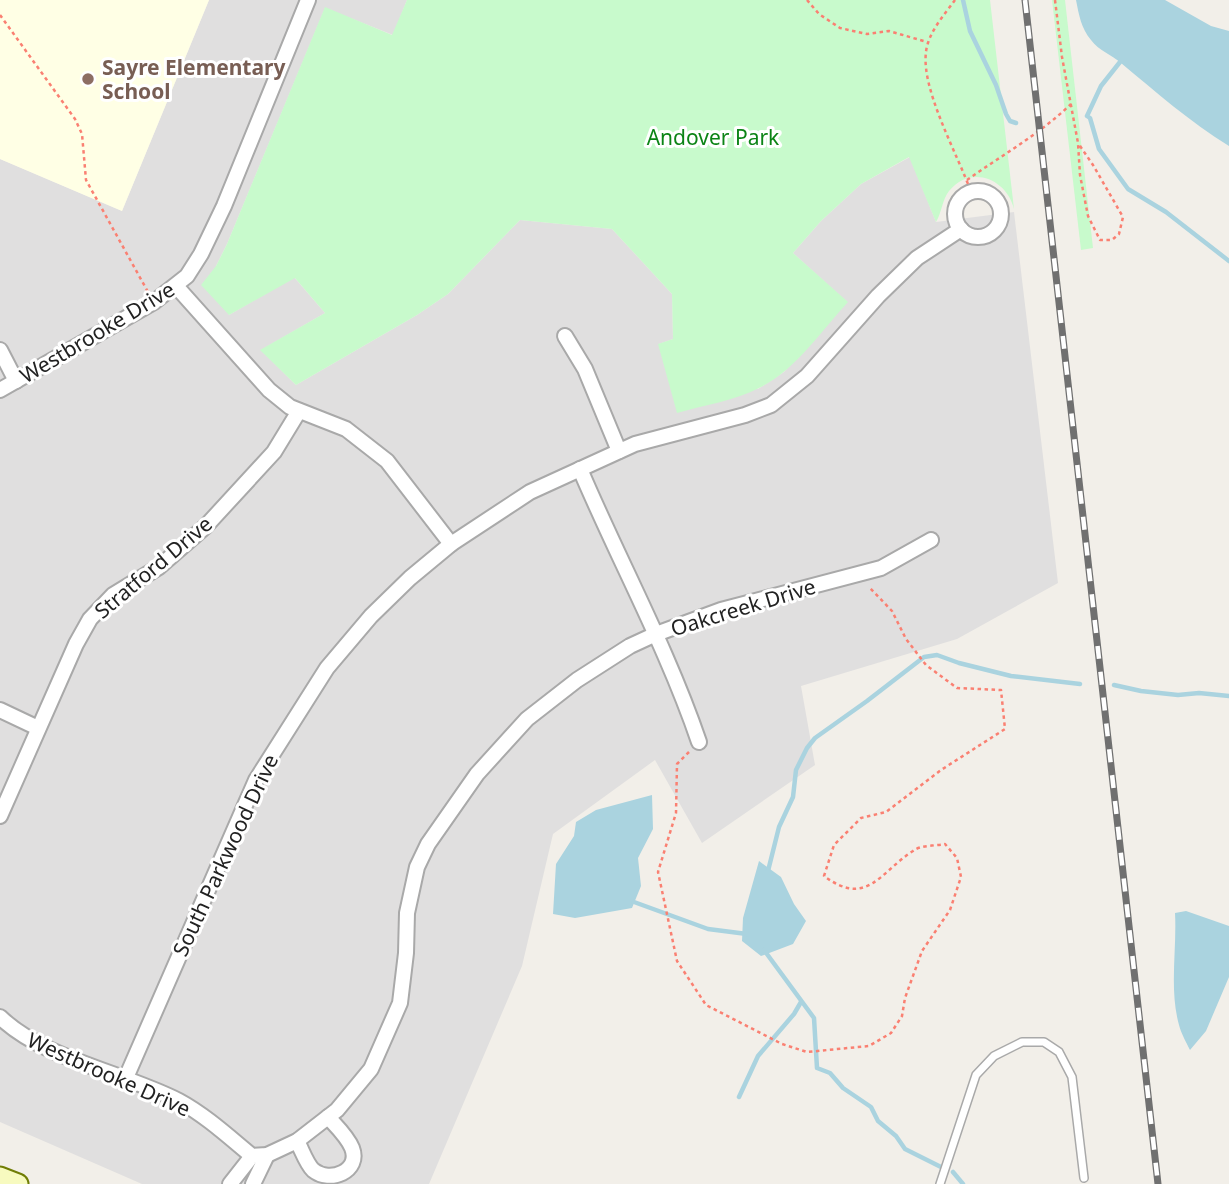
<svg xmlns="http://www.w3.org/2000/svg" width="1229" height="1184" font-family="'Noto Sans',sans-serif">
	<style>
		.residential { fill: #e0dfdf }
		.education { fill: #ffffe5 }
		.park { fill: #c8facc }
		.water { fill: #aad3df }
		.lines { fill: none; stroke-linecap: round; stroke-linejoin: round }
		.stream { stroke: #aad3df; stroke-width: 4.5 }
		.lane-casing { stroke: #a9a9a9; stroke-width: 10 }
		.street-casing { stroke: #a9a9a9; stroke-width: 18 }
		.secondary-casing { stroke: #707d05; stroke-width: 23 }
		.path { stroke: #fa8072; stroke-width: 2.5; stroke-dasharray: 3.5 3.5; stroke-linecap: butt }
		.lane { stroke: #fff; stroke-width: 7 }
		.street { stroke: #fff; stroke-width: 14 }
		.secondary { stroke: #f7fabf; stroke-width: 19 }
		.rail-casing { stroke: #707070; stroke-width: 7 }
		.rail { stroke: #fff; stroke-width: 4.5; stroke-dasharray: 13; stroke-linecap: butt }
		.education-dot { fill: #8d6e63; stroke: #fff; stroke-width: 2.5 }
		.labels { text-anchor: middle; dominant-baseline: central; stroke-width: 6; stroke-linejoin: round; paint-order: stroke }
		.education-label { font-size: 21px; font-weight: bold; fill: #785e54; stroke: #fff; text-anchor: start }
		.park-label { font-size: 21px; fill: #0c8416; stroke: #fff }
		.street-label { font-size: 21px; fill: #222; stroke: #fff }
	</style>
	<rect width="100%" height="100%" fill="#f2efe9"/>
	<path class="residential" d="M209,0H407L393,35L325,8L227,244L216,266L229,315L294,277L325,313L261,350L296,385L417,315L448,294L520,220L612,229L672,294L673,339L659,344L758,389L784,372L847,302L793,253L821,221L861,184L910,157L936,222L1014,212L1058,583L957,639L801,686L815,765L702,843L655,760L553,834L522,966L429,1184H142L0,1122V159L122,211Z"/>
	<path class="education" d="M0,0H209L122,211L0,159Z"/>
	<g class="park">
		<path d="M407,0H990L1014,209C1007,179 971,164 949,191C942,200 942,212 936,222L909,157L861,184L821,221L793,253L848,302C821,331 796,370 759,388C734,401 704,405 677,413L658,344L673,339L672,294L612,229L520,220L448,294L417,315L296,385L260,350L325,313L295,278L229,315L201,285L216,266L227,244L325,7L392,35Z"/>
		<path d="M1052,0H1065L1093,248L1081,250Z"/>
	</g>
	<g class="water">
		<path d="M1076,0H1165L1211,26L1229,31V146C1190,122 1156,92 1121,63C1111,54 1099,51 1091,40C1081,28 1079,15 1076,0Z"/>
		<path d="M652,795L653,829L638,858L641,886L632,908L575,918L553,914L556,864L574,836L576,822L596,810Z"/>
		<path d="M759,861L781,877L794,904L806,921L793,944L761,956L742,941L743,918Z"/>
		<path d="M1186,911L1229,926V977L1206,1031L1190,1050C1186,1042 1181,1033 1179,1025C1169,989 1177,949 1175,913Z"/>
	</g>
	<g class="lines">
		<g class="stream">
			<path d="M963,0L970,31L996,85L1006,114L1010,121L1016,123"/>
			<path d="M1120,62L1101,86L1087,116L1090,118L1099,149L1128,189L1166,212L1229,261"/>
			<path d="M1114,685L1141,691L1178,695L1199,693L1229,696"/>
			<path d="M768,871L779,827L793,797L796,770L807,748L815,738L867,701L924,657L937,655L959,663L1011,676L1080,684"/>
			<path d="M634,902L708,929L747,934"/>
			<path d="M764,950L814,1018L817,1068L830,1073L843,1088L871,1107L878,1121L896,1136L905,1149L941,1167"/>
			<path d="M739,1097L758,1056L794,1014L801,1002"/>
			<path d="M953,1172L963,1184"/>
		</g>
		<defs>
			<path id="lane" d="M940,1184L976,1075L994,1056L1022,1042H1044L1059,1052L1072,1077L1084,1178"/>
			<g id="street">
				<circle cx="978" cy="214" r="23"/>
				<path d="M176,286L269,390L290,407L346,429L387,461L451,544"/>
				<path d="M565,336L585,369L619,451"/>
				<path d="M0,350L16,381"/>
				<path d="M0,390L154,302L187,276L201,254L224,206L308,0"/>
				<path d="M580,469C619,561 667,648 699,742"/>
				<path d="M0,710L38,728"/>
				<path d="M0,816L76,644L90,619L113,595L159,567L206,526L274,452L299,411"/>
				<path d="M0,1017C43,1059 125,1073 179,1101C205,1115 229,1137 252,1156"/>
				<path d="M125,1080L256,780L327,668L371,616L410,578L451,544L530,492L635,444L745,415L771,405L807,376L878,296L917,258L961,229"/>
				<path d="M297,1141C302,1150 306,1163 313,1170C330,1184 361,1171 352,1148C347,1136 336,1126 328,1117"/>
				<path d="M230,1184L252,1156L267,1155L297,1141L337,1110L371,1069L400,1003L406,953L407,913L417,867L428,844L477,774L527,719L577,680L630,646L656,634L721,610L881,568L931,540"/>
				<path d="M253,1184L267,1155"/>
			</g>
			<path id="secondary" d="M0,1177L18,1184"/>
		</defs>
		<use href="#lane" class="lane-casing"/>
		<use href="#street" class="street-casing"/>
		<use href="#secondary" class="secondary-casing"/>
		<g class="path">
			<path d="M807,0L819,14L840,28L867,34L889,31L927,42"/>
			<path d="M955,0C944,15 928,33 926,52C921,90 958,155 971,192"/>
			<path d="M1055,0L1062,57L1078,143L1080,175L1088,216L1100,240H1112L1119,234L1123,217L1093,165L1078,143"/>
			<path d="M0,15L75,119L82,134L86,180L148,292"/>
			<path d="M967,180C1002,155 1040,134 1071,104"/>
			<path d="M689,752L677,764L676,813L658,872L677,961L706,1005L782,1044L807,1052L869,1046L891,1033L902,1016L905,998L922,951L950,910L961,877L957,858L945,844C935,846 920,845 913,851C880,872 867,908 824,876L834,845L861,818L886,812L941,770L1005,729L1001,690L957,688L926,665L906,639L892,611L870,588"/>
		</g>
		<use href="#lane" class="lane"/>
		<use href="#street" class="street"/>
		<use href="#secondary" class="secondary"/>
		<defs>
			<path id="rail" d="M1025,0L1158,1184"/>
		</defs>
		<use href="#rail" class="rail-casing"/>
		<use href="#rail" class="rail"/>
	</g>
	<circle class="education-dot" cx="88" cy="79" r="7"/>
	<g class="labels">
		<g class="education-label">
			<text x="102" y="67">Sayre Elementary<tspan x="102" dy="24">School</tspan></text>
		</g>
		<g class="park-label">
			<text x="713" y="137">Andover Park</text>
		</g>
		<g class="street-label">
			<text transform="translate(97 332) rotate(-31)">Westbrooke Drive</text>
			<text transform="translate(153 567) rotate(-40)">Stratford Drive</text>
			<text transform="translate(743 607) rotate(-17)">Oakcreek Drive</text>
			<text transform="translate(225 855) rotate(-65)">South Parkwood Drive</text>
			<text transform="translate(109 1074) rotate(24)">Westbrooke Drive</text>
		</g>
	</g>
</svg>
